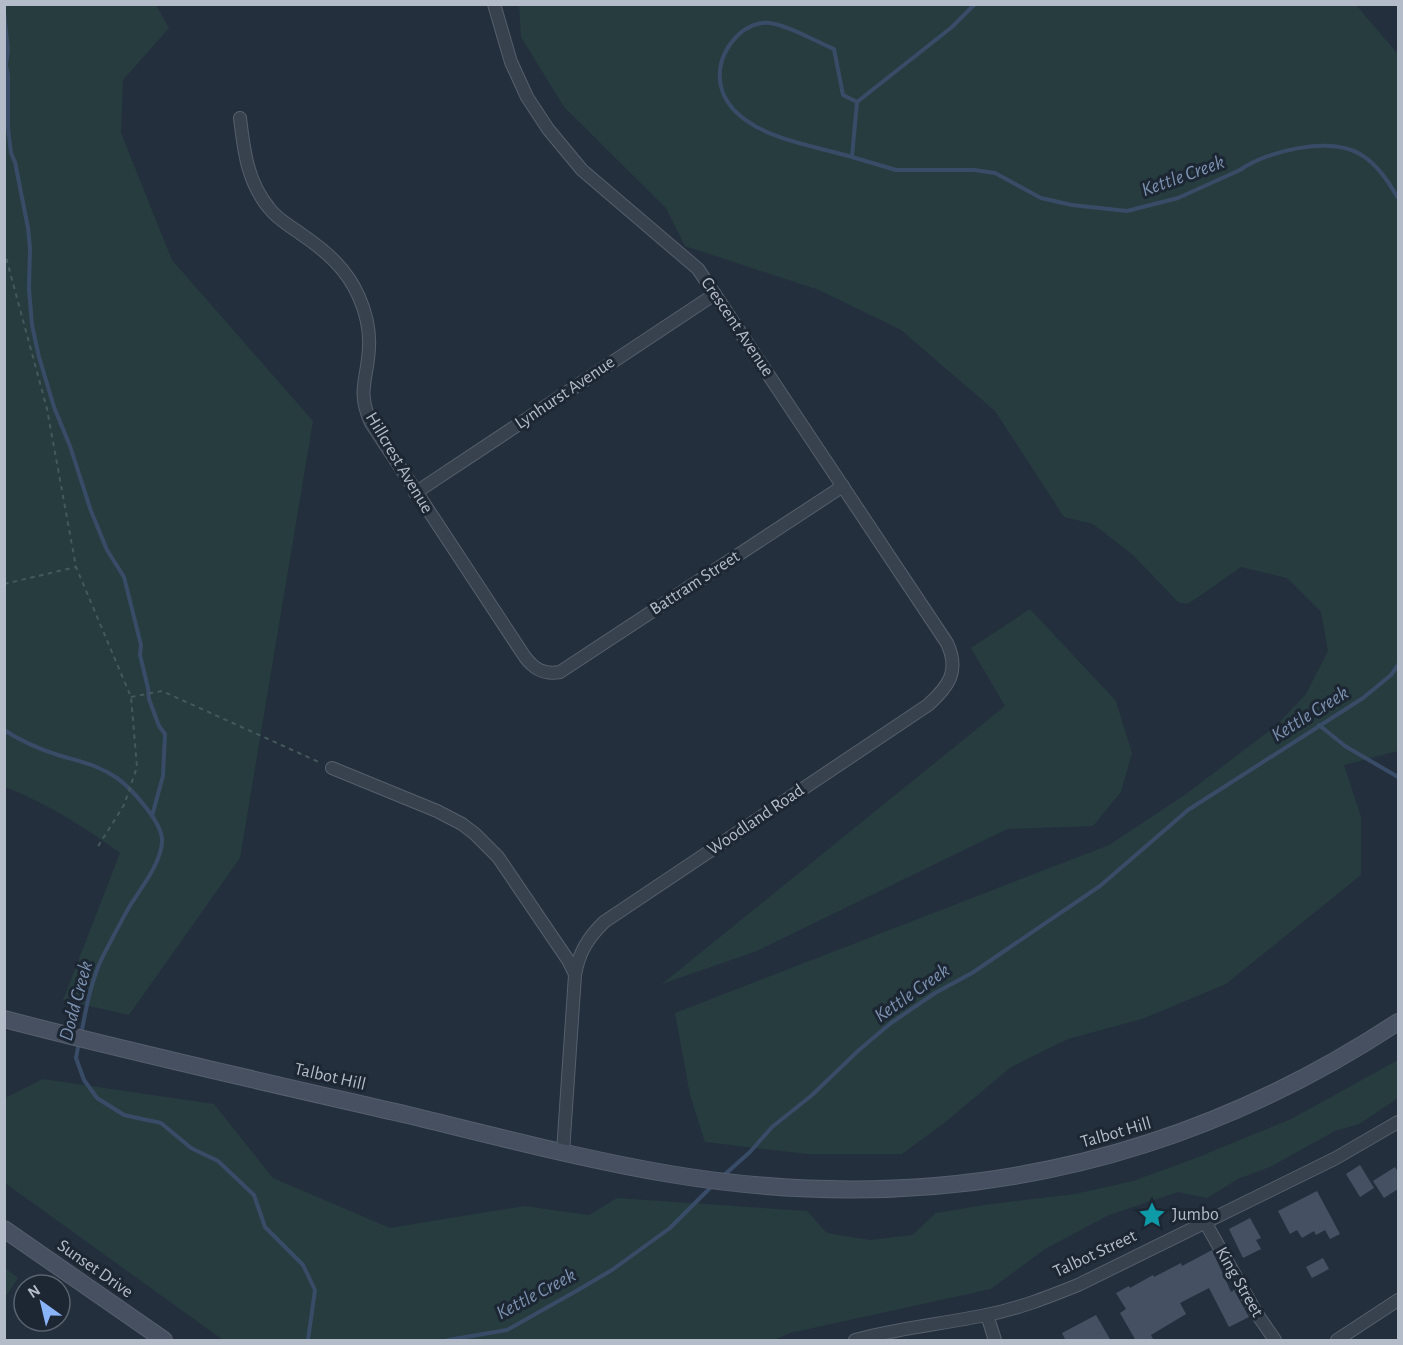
<svg xmlns="http://www.w3.org/2000/svg" width="1403" height="1345" font-family="'Alegreya Sans',sans-serif">
	<style>
		.green { fill: #263c3f }
		.lines { fill: none; stroke-linecap: round; stroke-linejoin: round }
		.stream { stroke: #394c67; stroke-width: 4 }
		.building { fill: #455162 }
		.street-casing { stroke: #565f6c; stroke-width: 14 }
		.secondary-casing { stroke: #565f6c; stroke-width: 18 }
		.path { stroke: #44595c; stroke-width: 2; stroke-dasharray: 4.5 4.5; stroke-linecap: butt }
		.street { stroke: #38414e; stroke-width: 12 }
		.secondary { stroke: #465061; stroke-width: 16 }
		.labels { text-anchor: middle; dominant-baseline: central; stroke-width: 6; stroke-linejoin: round; paint-order: stroke }
		.street-label { font-size: 18px; fill: #b4bcc9; stroke: #1d2633 }
		.poi-label { font-size: 18px; fill: #b4bcc9; stroke: #1d2633; text-anchor: start }
		.water-label { font-size: 20px; font-style: italic; fill: #7c92b1; stroke: #1d2633 }
	</style>
	<rect width="100%" height="100%" fill="#242f3e"/>
	<g class="green">
		<path d="M4,5H156L169,28L123,80L121,133L172,260L313,421L240,858L129,1015L63,1000L120,853C84,827 47,803 5,787Z"/>
		<path d="M519,5H1356L1398,54V751L1344,765L1361,817V875L1226,984L1142,1019L1068,1039L1011,1067L943,1124L902,1154H807L705,1142L690,1095L675,1013L1109,845L1186,794L1277,725L1306,694L1328,651L1321,612L1287,578L1241,567L1188,604L1178,602L1133,555L1093,524L1064,517L995,411L901,330L819,290L685,246L666,208L564,107L521,37Z"/>
		<path d="M1030,609L1116,701L1132,753L1121,792L1093,826L1007,829L757,951L662,984L1005,706L971,648Z"/>
		<path d="M1398,1060V1098L1359,1124L1335,1131L1270,1167L1240,1178L1207,1198L1178,1192L1109,1215L1045,1249L991,1289L790,1333L775,1340H223L5,1183V1098L43,1079L214,1104L273,1178L390,1228L524,1206L589,1215L617,1198L807,1211L827,1233L870,1240L912,1235L936,1213L991,1204L1075,1194L1133,1181L1196,1158L1291,1119Z"/>
		<path d="M4,1267L18,1278L5,1297H4Z"/>
	</g>
	<g class="lines">
		<g class="stream">
			<path d="M975,4L952,27L857,102L852,157L896,170H974L995,173L1041,198L1072,205L1127,211L1178,198L1240,170C1267,151 1329,136 1360,154C1377,164 1388,181 1398,198"/>
			<path d="M4,13L8,50L6,65L8,75V128L11,153L15,162L28,228L30,248L29,289L32,325L39,357L54,407L70,446L91,511L107,550L124,577L141,645L140,655L148,688L149,699L159,726L165,734L163,776L152,816"/>
			<path d="M852,157C815,146 766,140 737,113C713,90 715,59 737,36C745,28 758,21 770,23C790,26 815,41 834,49L843,95L857,102"/>
			<path d="M1319,725L1345,746L1398,777"/>
			<path d="M4,730C21,741 39,749 58,755C81,762 96,764 117,778C131,788 161,821 162,839C163,860 142,887 131,904C121,921 112,939 103,956C91,980 86,1009 81,1035"/>
			<path d="M79,1042L76,1058L84,1080L97,1098L124,1115L161,1123L191,1148L218,1161L254,1195L265,1227L303,1265L315,1290L308,1340"/>
			<path d="M723,1176L750,1152L772,1127L811,1096L859,1050L891,1023L935,993L972,973L1100,886L1188,810L1363,698L1391,675L1398,665"/>
			<path d="M448,1340L507,1330L578,1290L612,1270L670,1228L713,1185"/>
		</g>
	</g>
	<g class="building">
		<path d="M1360,1165L1374,1188L1360,1197L1346,1174Z"/>
		<path d="M1395,1167L1398,1172V1189L1384,1198L1373,1181Z"/>
		<path d="M1317,1191L1340,1234L1330,1239L1325,1230L1316,1235L1314,1231L1302,1238L1297,1230L1290,1234L1278,1211Z"/>
		<path d="M1250,1218L1261,1238L1256,1240L1261,1249L1243,1258L1229,1229Z"/>
		<path d="M1212,1250L1231,1292L1234,1290L1249,1317L1229,1327L1209,1288L1180,1303L1186,1314L1151,1335L1154,1341H1136L1120,1313L1126,1309L1116,1293L1129,1286L1130,1288L1153,1275L1154,1277L1181,1263L1182,1266Z"/>
		<path d="M1323,1258L1329,1269L1312,1278L1306,1267Z"/>
		<path d="M1096,1315L1111,1341H1066L1062,1333Z"/>
	</g>
	<g class="lines">
		<defs>
			<g id="street">
				<path d="M494,4L511,62L527,97L548,129L582,170L698,269L947,643C960,671 949,686 928,705L604,922C588,938 579,952 575,975L563,1152"/>
				<path d="M240,118C244,151 247,181 269,208C277,219 290,226 301,234C326,251 347,269 359,297C366,313 370,330 369,347C368,379 356,390 371,423L525,657C534,669 544,675 560,672L843,486"/>
				<path d="M415,493L715,294"/>
				<path d="M332,768L437,811L462,824L475,834L498,857L568,960L575,974"/>
				<path d="M1205,1222L1257,1314L1275,1340"/>
				<path d="M987,1315L995,1340"/>
				<path d="M855,1340C898,1328 942,1324 986,1315C1018,1309 1048,1297 1078,1285L1336,1158L1398,1122"/>
				<path d="M1337,1340L1398,1300"/>
			</g>
			<g id="secondary">
				<path d="M4,1019C138,1054 273,1084 408,1115C495,1136 582,1159 670,1174C933,1218 1175,1169 1398,1022"/>
				<path d="M4,1229L164,1340"/>
			</g>
		</defs>
		<use href="#street" class="street-casing"/>
		<use href="#secondary" class="secondary-casing"/>
		<g class="path">
			<path d="M4,250L47,409L76,567L131,697L137,767L124,805L97,848"/>
			<path d="M4,584L76,567"/>
			<path d="M131,697L162,691L321,763"/>
		</g>
		<use href="#street" class="street"/>
		<use href="#secondary" class="secondary"/>
	</g>
	<defs>
		<symbol id="sight-bare" viewBox="-9 -9 18 18"><path d="M0-6L1.8-2.2L6-1.7L2.9 1.2L3.7 5.4L0 3.3L-3.7 5.4L-2.9 1.2L-6-1.7L-1.8-2.2Z" fill="#0f9aa8" stroke="#1d2633" stroke-width="2.5" paint-order="stroke"/></symbol>
	</defs>
	<g fill-rule="evenodd">
		<use href="#sight-bare" x="1133" y="1196" width="38" height="38"/>
	</g>
	<g class="labels">
		<g class="street-label">
			<text transform="translate(737 327) rotate(56)">Crescent Avenue</text>
			<text transform="translate(565 393) rotate(-34)">Lynhurst Avenue</text>
			<text transform="translate(399 463) rotate(59)">Hillcrest Avenue</text>
			<text transform="translate(695 583) rotate(-33)">Battram Street</text>
			<text transform="translate(756 820) rotate(-34)">Woodland Road</text>
			<text transform="translate(330 1077) rotate(13)">Talbot Hill</text>
			<text transform="translate(1116 1133) rotate(-16)">Talbot Hill</text>
			<text transform="translate(1095 1254) rotate(-25)">Talbot Street</text>
			<text transform="translate(95 1269) rotate(35)">Sunset Drive</text>
			<text transform="translate(1239 1282) rotate(60)">King Street</text>
		</g>
		<g class="poi-label">
			<text x="1172" y="1215">Jumbo</text>
		</g>
		<g class="water-label">
			<text transform="translate(1183 176) rotate(-20)">Kettle Creek</text>
			<text transform="translate(1310 714) rotate(-32)">Kettle Creek</text>
			<text transform="translate(912 993) rotate(-35)">Kettle Creek</text>
			<text transform="translate(76 1001) rotate(-75)">Dodd Creek</text>
			<text transform="translate(536 1294) rotate(-28)">Kettle Creek</text>
		</g>
	</g>
	<rect width="1403" height="1345" fill="none" stroke="#b4bcc9" stroke-width="12"/>
	<g transform="translate(42 1303) rotate(326)"><circle r="28" fill="#1d2633" stroke="#59626f" stroke-width="1.5"/>
	<path d="M0-4.5L10 22L0 15L-10 22Z" fill="#8ab4f8"/>
	<text y="-9" font-size="16" font-weight="bold" text-anchor="middle" fill="#b4bcc9">N</text>
	</g>
</svg>
